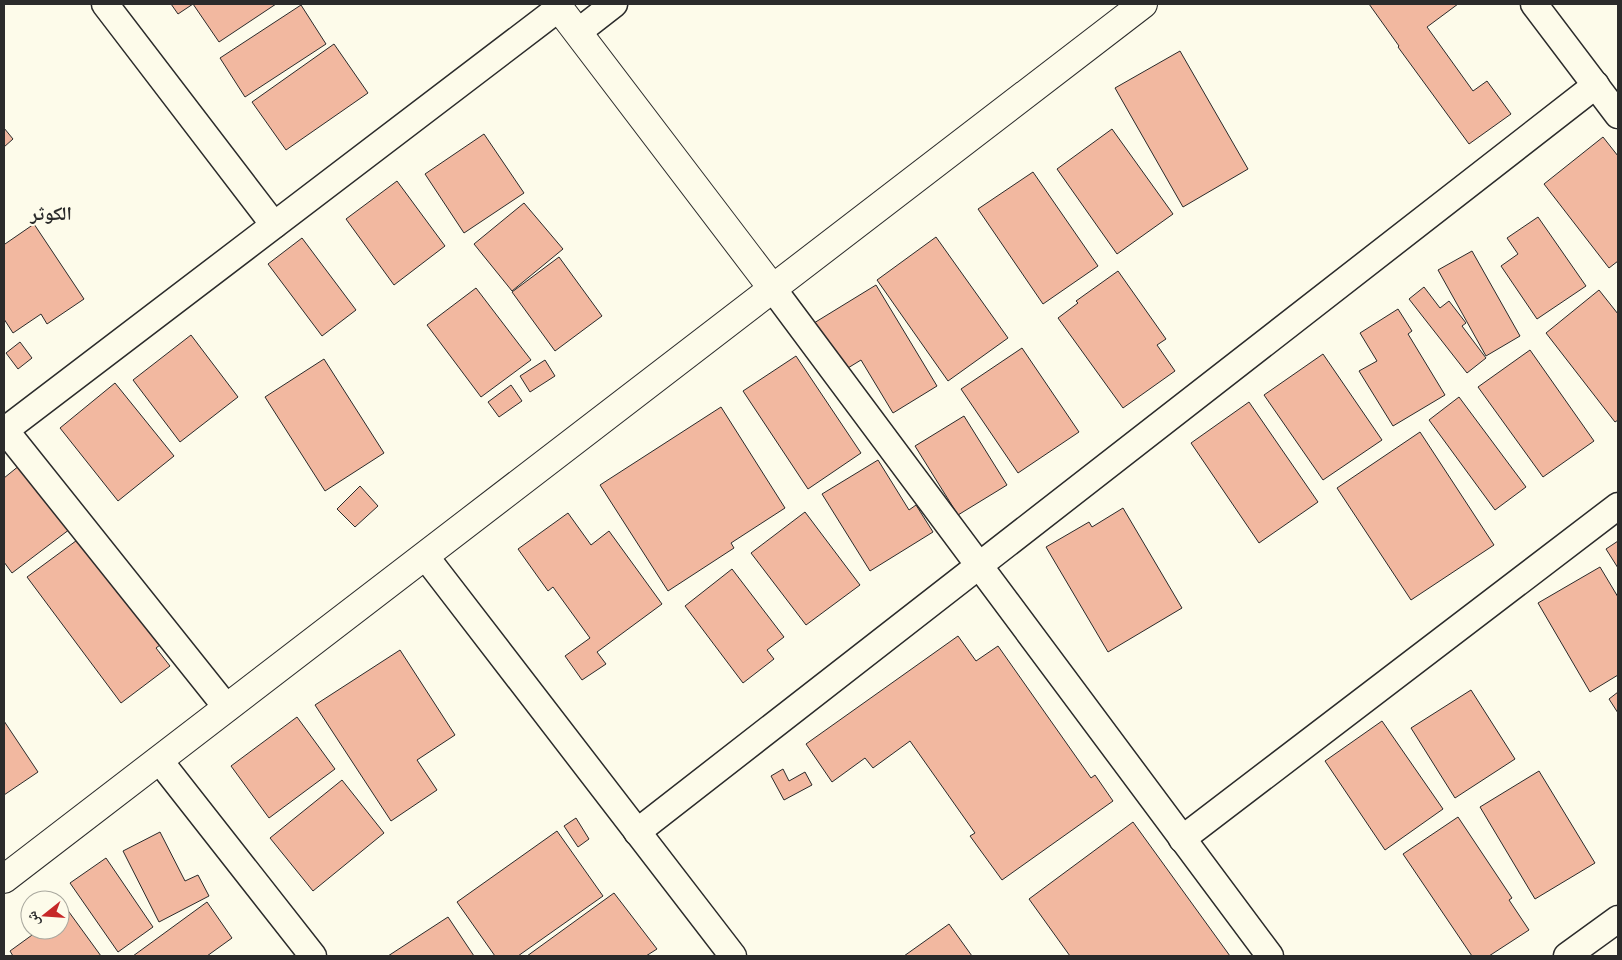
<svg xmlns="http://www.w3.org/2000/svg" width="1622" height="960" font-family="'Open Sans','Noto Naskh Arabic',sans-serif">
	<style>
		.building { fill: #f2b8a0; stroke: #2b2b2b }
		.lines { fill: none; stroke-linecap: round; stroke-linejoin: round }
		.minor-casing { stroke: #2b2b2b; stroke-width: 29 }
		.tertiary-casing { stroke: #2b2b2b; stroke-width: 30 }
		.minor { stroke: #fdfbea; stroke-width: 26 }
		.tertiary { stroke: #fdfbea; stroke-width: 28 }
		.labels { text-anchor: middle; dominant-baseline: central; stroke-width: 4; stroke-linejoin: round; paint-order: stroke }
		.neighbourhood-label { font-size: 19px; font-weight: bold; fill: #2b2b2b; stroke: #fdfbea }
	</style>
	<rect width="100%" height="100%" fill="#fdfbea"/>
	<g class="building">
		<path d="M171,4H193L178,14Z"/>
		<path d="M193,4H276L219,42Z"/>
		<path d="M1369,4H1458L1427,27L1473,91L1487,81L1511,114L1469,144L1398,47L1399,46Z"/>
		<path d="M301,5L326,44L245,97L220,58Z"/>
		<path d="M334,44L368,93L286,150L252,102Z"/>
		<path d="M1180,51L1248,169L1183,207L1115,88Z"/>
		<path d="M4,128L13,139L4,147Z"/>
		<path d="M1112,129L1173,214L1117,254L1057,169Z"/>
		<path d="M484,134L524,193L464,233L425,174Z"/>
		<path d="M1603,137L1618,156V261L1609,268L1544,184Z"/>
		<path d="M1033,172L1098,266L1043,304L978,209Z"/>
		<path d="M397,181L445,246L394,285L346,219Z"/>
		<path d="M524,203L563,249L512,291L474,244Z"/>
		<path d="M1538,217L1586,286L1537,319L1501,266L1518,254L1507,238Z"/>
		<path d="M34,224L84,299L47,324L41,314L13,333L4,319V243L5,244Z"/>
		<path d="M936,237L1008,338L948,381L877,280Z"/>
		<path d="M302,238L356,310L322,336L268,264Z"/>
		<path d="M1472,251L1520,336L1486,356L1438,270Z"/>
		<path d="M559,257L602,316L555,351L512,292Z"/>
		<path d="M1118,271L1166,339L1157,345L1175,371L1123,408L1058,318L1078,303L1076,301Z"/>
		<path d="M876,285L937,386L893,413L861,360L843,371L814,323Z"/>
		<path d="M1424,287L1440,308L1449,301L1466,323L1462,326L1486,358L1467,373L1409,299Z"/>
		<path d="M476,288L531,360L481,397L427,325Z"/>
		<path d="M1599,290L1618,314V420L1615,422L1546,333Z"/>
		<path d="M1398,309L1412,331L1408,334L1445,395L1393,426L1359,371L1377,361L1360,333Z"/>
		<path d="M191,335L238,397L180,442L133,380Z"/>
		<path d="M20,342L32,358L18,369L6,353Z"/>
		<path d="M1022,348L1079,432L1018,473L961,389Z"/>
		<path d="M1530,350L1594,441L1543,477L1478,387Z"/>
		<path d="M1323,354L1382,440L1323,480L1264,395Z"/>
		<path d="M796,356L861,453L808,489L743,391Z"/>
		<path d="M324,359L384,453L325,491L265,397Z"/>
		<path d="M545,360L555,376L530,392L520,376Z"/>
		<path d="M115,383L174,456L118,501L60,428Z"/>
		<path d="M511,385L522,401L499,417L488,402Z"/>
		<path d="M1459,397L1526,487L1495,510L1429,420Z"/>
		<path d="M1249,402L1318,502L1259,543L1191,443Z"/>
		<path d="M721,407L785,508L731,543L734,548L668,591L600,485Z"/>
		<path d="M964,416L1007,485L958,515L915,446Z"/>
		<path d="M1420,432L1494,545L1411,600L1337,488Z"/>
		<path d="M878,460L909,510L916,505L933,532L870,571L822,494Z"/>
		<path d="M25,461L74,526L12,573L4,562V478Z"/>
		<path d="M360,486L378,506L355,527L337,509Z"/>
		<path d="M1123,508L1182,608L1108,652L1046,547L1089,522L1092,527Z"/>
		<path d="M805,512L860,585L806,625L751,553Z"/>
		<path d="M568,513L591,545L609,531L662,604L597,652L606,664L582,680L565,656L590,638L553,587L548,591L518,549Z"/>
		<path d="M84,535L164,642L156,648L170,666L121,703L27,577Z"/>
		<path d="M1618,541V568L1606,549Z"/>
		<path d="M1600,567L1618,597V675L1590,692L1538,603Z"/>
		<path d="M732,569L784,637L767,650L774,659L743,683L685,606Z"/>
		<path d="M958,636L976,661L998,646L1091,778L1095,775L1113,801L1002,880L970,836L975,833L910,741L873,768L865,758L832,782L806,744Z"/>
		<path d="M400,650L455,735L417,760L437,790L391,821L315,705Z"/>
		<path d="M1471,690L1515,759L1455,798L1411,728Z"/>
		<path d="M1618,692V713L1609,699Z"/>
		<path d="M297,717L335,769L269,818L231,766Z"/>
		<path d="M4,721L38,772L4,795Z"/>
		<path d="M1382,721L1443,809L1385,850L1325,761Z"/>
		<path d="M783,769L789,781L805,772L812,785L784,800L771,776Z"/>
		<path d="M1539,771L1595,863L1535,899L1480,807Z"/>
		<path d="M342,780L384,833L313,891L270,838Z"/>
		<path d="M1458,817L1512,898L1509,900L1529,930L1489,956H1472L1403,854Z"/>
		<path d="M576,818L589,839L578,847L564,826Z"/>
		<path d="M1133,822L1230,956H1070L1029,899Z"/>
		<path d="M557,831L603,896L518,956H495L457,902Z"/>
		<path d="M160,832L185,881L198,875L209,896L159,922L123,851Z"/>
		<path d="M106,858L153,927L118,952L70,883Z"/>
		<path d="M614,893L657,949L646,956H527Z"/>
		<path d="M61,901L101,956H13L10,951L39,930H60V902Z"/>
		<path d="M207,902L232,938L207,956H133Z"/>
		<path d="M448,917L474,956H388Z"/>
		<path d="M949,924L972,956H904Z"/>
	</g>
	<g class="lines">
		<defs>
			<g id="minor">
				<path d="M105,4L274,225"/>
				<path d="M1534,4L1618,115"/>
				<path d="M578,32L614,4"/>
				<path d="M773,289L1270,956"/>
				<path d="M5,430L227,708"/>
				<path d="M4,431L559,8"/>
				<path d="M425,556L733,956"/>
				<path d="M159,760L313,956"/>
				<path d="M637,832L1596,85"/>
				<path d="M1182,839L1618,506"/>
				<path d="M1567,956L1618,919"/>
			</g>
			<g id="tertiary">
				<path d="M556,4L773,289"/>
				<path d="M4,879L1143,4"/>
			</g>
		</defs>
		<use href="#minor" class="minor-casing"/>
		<use href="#tertiary" class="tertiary-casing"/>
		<use href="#minor" class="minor"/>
		<use href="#tertiary" class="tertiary"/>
	</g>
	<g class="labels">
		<g class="neighbourhood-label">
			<text x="51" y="213">الكوثر</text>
		</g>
	</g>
	<rect width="1622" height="960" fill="none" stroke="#2b2b2b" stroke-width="10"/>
	<g transform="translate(45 915) rotate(253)"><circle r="24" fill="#fdfbea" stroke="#a9a89e"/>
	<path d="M0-4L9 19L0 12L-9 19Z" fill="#c62828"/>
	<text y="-8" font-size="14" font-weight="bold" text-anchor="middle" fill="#2b2b2b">ش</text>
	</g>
</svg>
